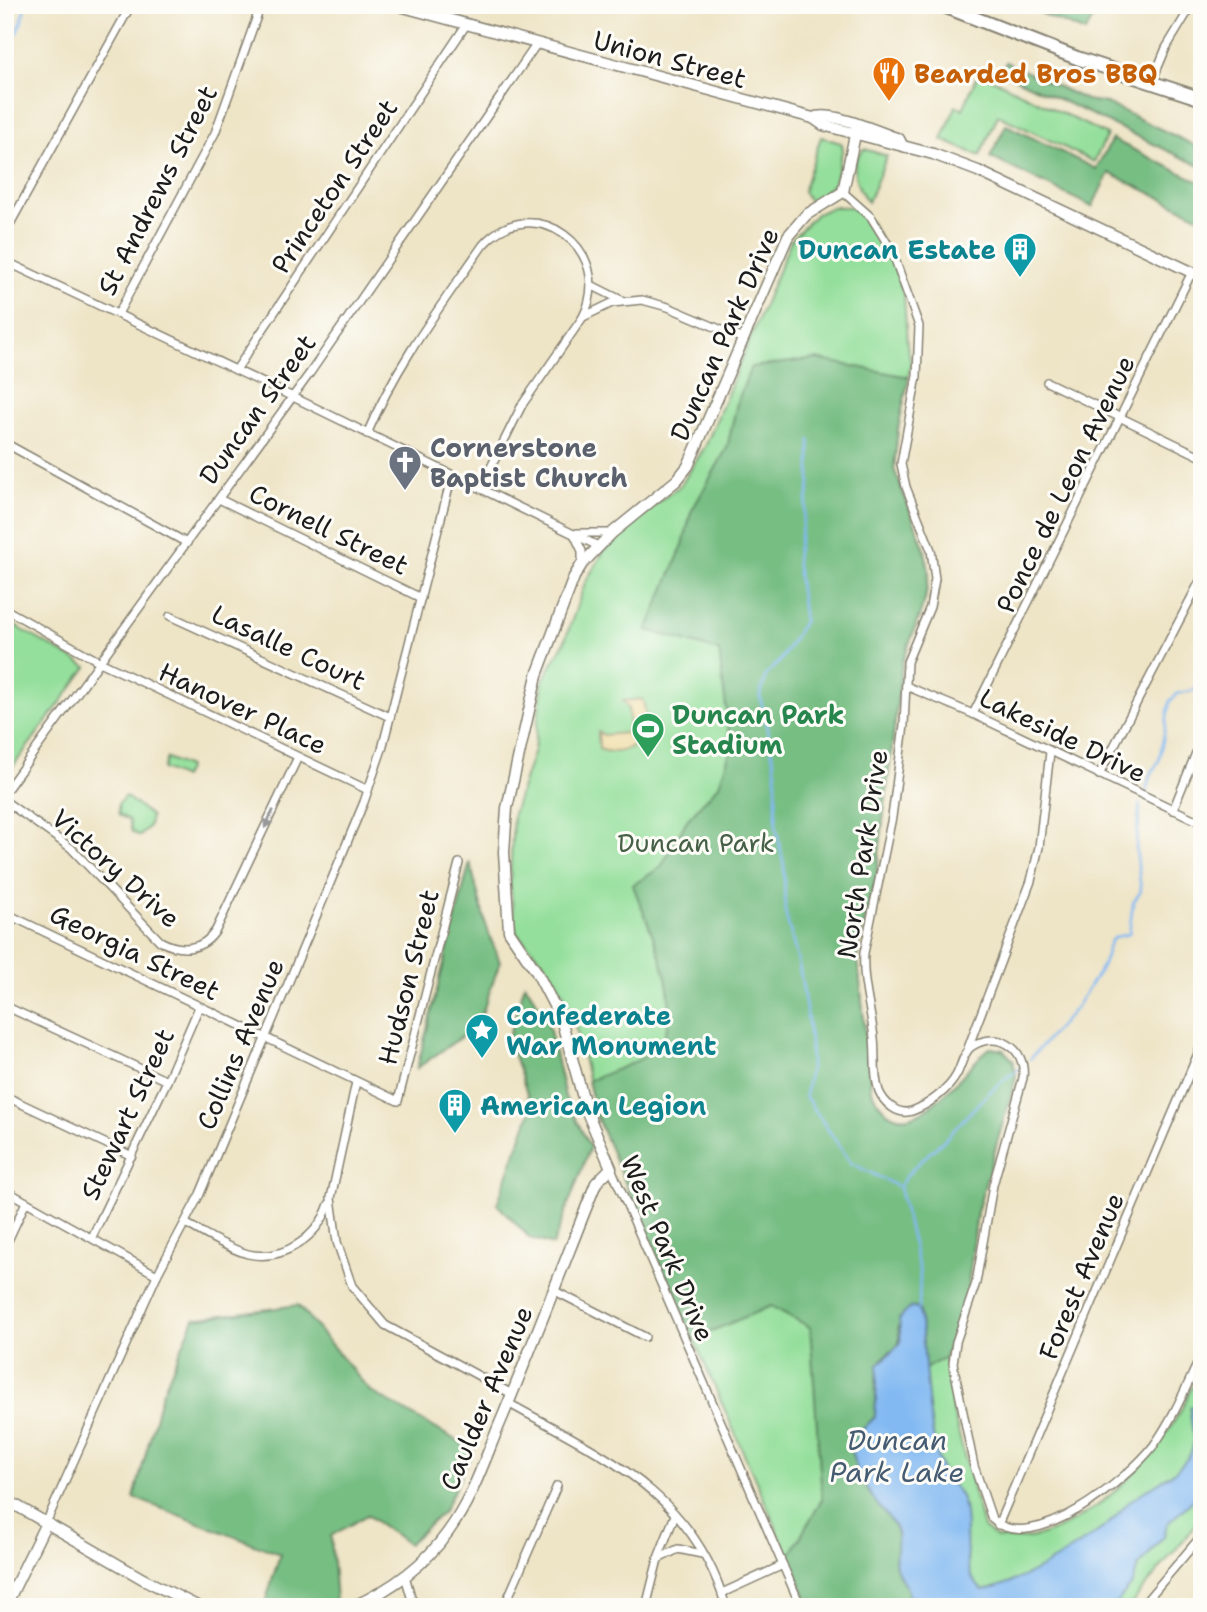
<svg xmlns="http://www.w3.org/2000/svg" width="1207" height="1612" font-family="'Shantell Sans',sans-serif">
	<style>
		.green { fill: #94df9b; stroke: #587e5c; stroke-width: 2 }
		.forest { fill: #77be83; stroke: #4a6d50; stroke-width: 2 }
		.sand { fill: #eeda9e; stroke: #857b5d; stroke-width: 2 }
		.water { fill: #82b9f2; stroke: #4f6a87; stroke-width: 2 }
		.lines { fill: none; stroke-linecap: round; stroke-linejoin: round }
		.stream { stroke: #82b9f2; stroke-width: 2.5 }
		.street-casing { stroke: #858071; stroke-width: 10 }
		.secondary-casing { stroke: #858071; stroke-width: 13 }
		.highway-casing { stroke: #858071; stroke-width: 16 }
		.street { stroke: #fff; stroke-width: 7 }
		.secondary { stroke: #fff; stroke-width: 10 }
		.highway { stroke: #fff; stroke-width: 12 }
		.oneway { fill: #999 }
		.labels { text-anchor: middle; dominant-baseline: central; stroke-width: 6; stroke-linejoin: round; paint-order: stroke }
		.street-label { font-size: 26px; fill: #1c1c1c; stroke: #fdfcf7 }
		.food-label { font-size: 26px; font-weight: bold; fill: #c56008; stroke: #fdfcf7; text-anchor: start }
		.culture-label { font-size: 26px; font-weight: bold; fill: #0d838f; stroke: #fdfcf7; text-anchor: start }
		.worship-label { font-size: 26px; font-weight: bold; fill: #5b616d; stroke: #fdfcf7; text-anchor: start }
		.leisure-label { font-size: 26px; font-weight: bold; fill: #27864d; stroke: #fdfcf7; text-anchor: start }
		.park-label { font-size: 26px; fill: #466048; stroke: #fdfcf7 }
		.water-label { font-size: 28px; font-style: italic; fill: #455b72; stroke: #fdfcf7 }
	</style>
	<rect width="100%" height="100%" fill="#fdfcf7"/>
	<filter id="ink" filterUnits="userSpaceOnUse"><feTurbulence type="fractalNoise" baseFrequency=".0143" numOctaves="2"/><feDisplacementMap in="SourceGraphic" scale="14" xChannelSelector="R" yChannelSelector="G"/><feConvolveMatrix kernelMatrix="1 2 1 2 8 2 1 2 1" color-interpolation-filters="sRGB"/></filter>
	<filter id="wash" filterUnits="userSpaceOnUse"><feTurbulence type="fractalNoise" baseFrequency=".00686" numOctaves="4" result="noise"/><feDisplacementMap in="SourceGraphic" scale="28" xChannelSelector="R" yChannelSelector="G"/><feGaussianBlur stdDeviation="1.57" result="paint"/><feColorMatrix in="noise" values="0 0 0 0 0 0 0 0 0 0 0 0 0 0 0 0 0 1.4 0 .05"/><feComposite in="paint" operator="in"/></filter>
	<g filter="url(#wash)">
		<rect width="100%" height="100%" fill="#eee4c6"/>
		<g class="green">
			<path d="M984,75L1107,135L1094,162L998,115L980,156L942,140L956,106L963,109L976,78Z"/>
			<path d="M821,137L841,143L843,148L834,183L812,204L803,192Z"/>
			<path d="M864,149L887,156L868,202C856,187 847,164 864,149Z"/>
			<path d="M833,207H849L862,214L871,223L889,254L904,295L907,345L911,363L898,429L894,469L924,547L929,572L925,600L902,663L876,878L857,952L871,1090C906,1163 958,1072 990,1048L1003,1050L1013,1060L1016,1077L977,1212L967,1294L945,1357L952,1408L983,1527L996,1538C1008,1538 1022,1540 1033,1537C1092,1525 1156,1458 1183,1406C1189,1393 1194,1380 1202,1368V1517L1129,1607H811L597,1118L578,1035L564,995L546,964L516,933L510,883L513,814L534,750L543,680L564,643L585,583L604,551L643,514L681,485L706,445L791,240L816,214Z"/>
			<path d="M5,620L87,667L5,777Z"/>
			<path d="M167,758L188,767L183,778L163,769Z"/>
			<path d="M125,796L151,816L149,826L140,836L132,832L129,820L119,815L118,804Z"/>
		</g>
		<g class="forest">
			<path d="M1022,5H1101L1085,32Z"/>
			<path d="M1006,62L1086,100L1106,103L1202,149V167L1001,72Z"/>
			<path d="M1006,125L1096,169L1112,139L1202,183V218L1109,173L1092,207L990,157Z"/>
			<path d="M816,359L909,377L898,429L894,469L924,547L929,572L925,600L902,663L876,878L857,952L871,1090C906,1163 958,1072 990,1048L1003,1050L1013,1060L1016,1077L977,1212L967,1294L945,1357L923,1370V1347L898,1327C903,1357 891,1343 881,1362C872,1380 878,1397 875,1417L861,1431L880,1508C887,1514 893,1520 896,1529C901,1541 893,1551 896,1562C900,1579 914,1589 907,1607H811L789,1557L822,1499L810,1327L771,1306L693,1339L597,1118L588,1081C605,1073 639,1063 652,1052C695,1015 648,928 633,885L661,867L687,820L719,785L731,749L719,651L647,630L683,545L691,512L727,448L737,403L751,367Z"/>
			<path d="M470,862L486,926L500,962L478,1025L417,1068Z"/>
			<path d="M525,984L547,1018L565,1097L590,1147L553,1245L530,1238L497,1204L532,1108L508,1038Z"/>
			<path d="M298,1305L370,1391L473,1450L444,1511L408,1544L367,1515L331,1536L336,1601L264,1607L280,1554L134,1498L162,1393L194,1319Z"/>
		</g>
		<path class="sand" d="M642,699C654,729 633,762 599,749L598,732L604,735L626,733L630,729L628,708L623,701Z"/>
		<path class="water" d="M911,1307L919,1308C927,1361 925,1415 941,1468C945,1480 957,1487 962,1499C972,1526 957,1573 983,1590C1019,1585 1077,1548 1107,1525C1117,1517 1123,1506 1134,1498C1152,1485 1175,1476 1189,1456C1198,1444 1190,1423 1190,1408L1202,1401V1492L1167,1524L1164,1536L1138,1567L1131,1586L1113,1607H907C914,1589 901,1584 896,1567C893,1554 901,1542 896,1530C892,1518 883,1513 877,1504C866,1489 854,1467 851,1449L861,1431L875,1417L878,1365L901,1343L899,1319Z"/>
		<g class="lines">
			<g class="stream">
				<path d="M5,58L22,21L25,5"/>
				<path d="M810,440V484L796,558L804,621L780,661L766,675L760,696L776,772V827L784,866L785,912L799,965L809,1028L811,1063L805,1096L851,1163L899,1187"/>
				<path d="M1146,792L1150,775L1159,761L1170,701L1177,694L1195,690C1203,676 1193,658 1202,641"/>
				<path d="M1030,1059L1075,1009L1103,965L1110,942L1115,937L1129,934L1133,903L1141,891L1136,848L1140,804"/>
				<path d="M919,1308L920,1273L899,1187C910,1168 928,1155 944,1140C972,1112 987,1089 1022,1067"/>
			</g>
		</g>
	</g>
	<g filter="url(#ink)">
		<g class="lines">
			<defs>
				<g id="street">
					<path d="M1151,84L1166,48L1192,5"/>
					<path d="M843,192L871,217L892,251L919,326L917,376L901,464L906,487L931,550L935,579L930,607L907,662L904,725L892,817L864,953C862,982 871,1009 874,1038C876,1055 873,1074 879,1091C884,1103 898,1116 912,1111C928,1105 949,1090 957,1074C961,1066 964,1052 971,1047C997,1029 1027,1048 1023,1078L993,1185L976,1283L956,1342L953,1363L974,1466L992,1519C1032,1558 1129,1478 1154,1445C1174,1417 1187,1385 1202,1354"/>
					<path d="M5,233L131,5"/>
					<path d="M5,261L293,397L598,546"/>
					<path d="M593,286L621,300"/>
					<path d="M118,314L215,133L261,5"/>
					<path d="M236,370L466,25"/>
					<path d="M1047,382L1202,457"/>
					<path d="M367,434C396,365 440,307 483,245C532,189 617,249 583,317"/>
					<path d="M5,443L187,543"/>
					<path d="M481,487L522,405L583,317L612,303L642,300L668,307L743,339"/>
					<path d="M219,499L421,598"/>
					<path d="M577,533H612"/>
					<path d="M575,536L582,551V564"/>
					<path d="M5,609L100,662L368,790"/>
					<path d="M170,616L390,717"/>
					<path d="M906,686L973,714L1202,823"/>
					<path d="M973,714L1192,272"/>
					<path d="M1099,775L1202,577"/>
					<path d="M5,792L310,373L536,45"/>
					<path d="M5,801L71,848L160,941C180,952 203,951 216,930L298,757"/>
					<path d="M1173,810L1202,738"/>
					<path d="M5,913L398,1101L459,863"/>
					<path d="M5,1006L167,1081"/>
					<path d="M968,1048L1031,881L1039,847L1050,752"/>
					<path d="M356,1082L331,1198L337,1242L352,1286L385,1325L512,1394"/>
					<path d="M5,1096L132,1156"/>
					<path d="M611,1168L801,1607"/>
					<path d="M5,1190L157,1275"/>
					<path d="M185,1223C204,1233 226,1248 248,1254C283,1262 318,1237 329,1204"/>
					<path d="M92,1237L167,1081L199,1007"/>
					<path d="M5,1247L26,1202"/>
					<path d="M553,1290L645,1337"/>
					<path d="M508,1403C602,1455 694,1493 726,1607"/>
					<path d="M46,1523L157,1275L200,1194L364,802L382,749L452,475"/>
					<path d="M998,1525L1202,1044"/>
					<path d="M658,1558L675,1515"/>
					<path d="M405,1576L414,1607"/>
					<path d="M722,1593L783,1565"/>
					<path d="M504,1607L557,1486"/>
					<path d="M646,1607L658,1559L678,1549L702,1554"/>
					<path d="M1141,1607L1202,1535"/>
				</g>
				<g id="secondary">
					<path d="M396,5L813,118L823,125L933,154L978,171L1202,277"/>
					<path d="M813,118C830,110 879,132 899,139L902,145"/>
					<path d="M5,1499L143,1579L199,1607"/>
					<path d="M5,1607L46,1523"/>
					<path d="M352,1607C390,1590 424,1566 448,1532C473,1498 486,1455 503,1416C535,1339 565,1261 596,1183L611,1168L587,1112L561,1019L536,971L509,931L504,852L507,808L537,675L574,577L582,564L612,533L677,480L688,466L788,236L806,215L843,192L857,125"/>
				</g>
				<path id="highway" d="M941,5L1077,58L1202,99"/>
			</defs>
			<use href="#street" class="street-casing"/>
			<use href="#secondary" class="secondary-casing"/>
			<use href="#highway" class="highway-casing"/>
			<use href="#street" class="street"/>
			<use href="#secondary" class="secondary"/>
			<use href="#highway" class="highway"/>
		</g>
		<defs><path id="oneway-solid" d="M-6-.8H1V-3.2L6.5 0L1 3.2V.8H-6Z" transform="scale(1.75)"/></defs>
		<use class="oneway" href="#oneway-solid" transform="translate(269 819) rotate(116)"/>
	</g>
	<defs>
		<symbol id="restaurant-pin" viewBox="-11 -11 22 30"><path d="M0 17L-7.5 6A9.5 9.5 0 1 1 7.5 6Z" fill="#e8710a" stroke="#fdfcf7"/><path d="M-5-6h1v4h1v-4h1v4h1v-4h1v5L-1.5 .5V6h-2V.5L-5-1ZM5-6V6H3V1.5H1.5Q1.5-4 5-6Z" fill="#fff"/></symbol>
		<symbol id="building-pin" viewBox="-11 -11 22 30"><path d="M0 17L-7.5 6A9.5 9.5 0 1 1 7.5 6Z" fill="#0f9aa8" stroke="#fdfcf7"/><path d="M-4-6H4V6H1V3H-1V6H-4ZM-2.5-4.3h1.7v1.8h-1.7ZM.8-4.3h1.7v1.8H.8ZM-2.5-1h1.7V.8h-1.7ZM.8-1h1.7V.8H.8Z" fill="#fff"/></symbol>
		<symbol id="church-pin" viewBox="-11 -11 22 30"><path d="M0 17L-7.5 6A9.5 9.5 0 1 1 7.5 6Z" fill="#6b7280" stroke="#fdfcf7"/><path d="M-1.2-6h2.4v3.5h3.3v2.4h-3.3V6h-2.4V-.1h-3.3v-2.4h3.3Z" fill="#fff"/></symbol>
		<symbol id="stadium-pin" viewBox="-11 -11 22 30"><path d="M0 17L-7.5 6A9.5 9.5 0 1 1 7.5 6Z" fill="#2e9e5b" stroke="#fdfcf7"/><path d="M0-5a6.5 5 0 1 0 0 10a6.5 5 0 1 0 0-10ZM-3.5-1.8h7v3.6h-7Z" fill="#fff"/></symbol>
		<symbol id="sight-pin" viewBox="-11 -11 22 30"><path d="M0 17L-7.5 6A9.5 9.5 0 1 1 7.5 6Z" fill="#0f9aa8" stroke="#fdfcf7"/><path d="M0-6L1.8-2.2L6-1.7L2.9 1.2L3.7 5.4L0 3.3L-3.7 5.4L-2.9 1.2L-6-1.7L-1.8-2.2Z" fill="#fff"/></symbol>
	</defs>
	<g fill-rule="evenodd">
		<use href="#restaurant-pin" x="870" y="54" width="38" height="52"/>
		<use href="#building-pin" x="1001" y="230" width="38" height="52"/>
		<use href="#church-pin" x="386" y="443" width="38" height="52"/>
		<use href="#stadium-pin" x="629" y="710" width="38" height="52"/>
		<use href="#sight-pin" x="463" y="1011" width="38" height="52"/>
		<use href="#building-pin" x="436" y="1086" width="38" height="52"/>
	</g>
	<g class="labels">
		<g class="street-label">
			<text transform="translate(670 59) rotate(15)">Union Street</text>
			<text transform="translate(334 186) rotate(-56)">Princeton Street</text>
			<text transform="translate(157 190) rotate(-63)">St Andrews Street</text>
			<text transform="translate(724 334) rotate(-66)">Duncan Park Drive</text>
			<text transform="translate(257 409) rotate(-54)">Duncan Street</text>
			<text transform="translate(1065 484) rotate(-64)">Ponce de Leon Avenue</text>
			<text transform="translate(329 529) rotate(26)">Cornell Street</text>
			<text transform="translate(289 647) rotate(25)">Lasalle Court</text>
			<text transform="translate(243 708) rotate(25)">Hanover Place</text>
			<text transform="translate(1063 735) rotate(26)">Lakeside Drive</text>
			<text transform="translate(862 854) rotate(-81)">North Park Drive</text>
			<text transform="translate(116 868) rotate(42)">Victory Drive</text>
			<text transform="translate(135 952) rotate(26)">Georgia Street</text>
			<text transform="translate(408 977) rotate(-76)">Hudson Street</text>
			<text transform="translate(240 1044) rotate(-67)">Collins Avenue</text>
			<text transform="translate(127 1114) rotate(-65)">Stewart Street</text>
			<text transform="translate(668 1248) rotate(67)">West Park Drive</text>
			<text transform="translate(1081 1276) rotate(-67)">Forest Avenue</text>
			<text transform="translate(486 1398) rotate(-67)">Caulder Avenue</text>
		</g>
		<g class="food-label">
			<text x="914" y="73">Bearded Bros BBQ</text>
		</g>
		<g class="culture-label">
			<text x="996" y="249" text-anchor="end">Duncan Estate</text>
			<text x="506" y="1015">Confederate<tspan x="506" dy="30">War Monument</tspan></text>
			<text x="480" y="1105">American Legion</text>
		</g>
		<g class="worship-label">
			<text x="430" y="447">Cornerstone<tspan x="430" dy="30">Baptist Church</tspan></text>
		</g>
		<g class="leisure-label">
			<text x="672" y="714">Duncan Park<tspan x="672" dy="30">Stadium</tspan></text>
		</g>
		<g class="park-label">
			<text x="696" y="842">Duncan Park</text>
		</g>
		<g class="water-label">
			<text x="897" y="1440">Duncan<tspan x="897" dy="32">Park Lake</tspan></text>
		</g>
	</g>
	<rect width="1207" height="1612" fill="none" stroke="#fdfcf7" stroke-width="28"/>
</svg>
